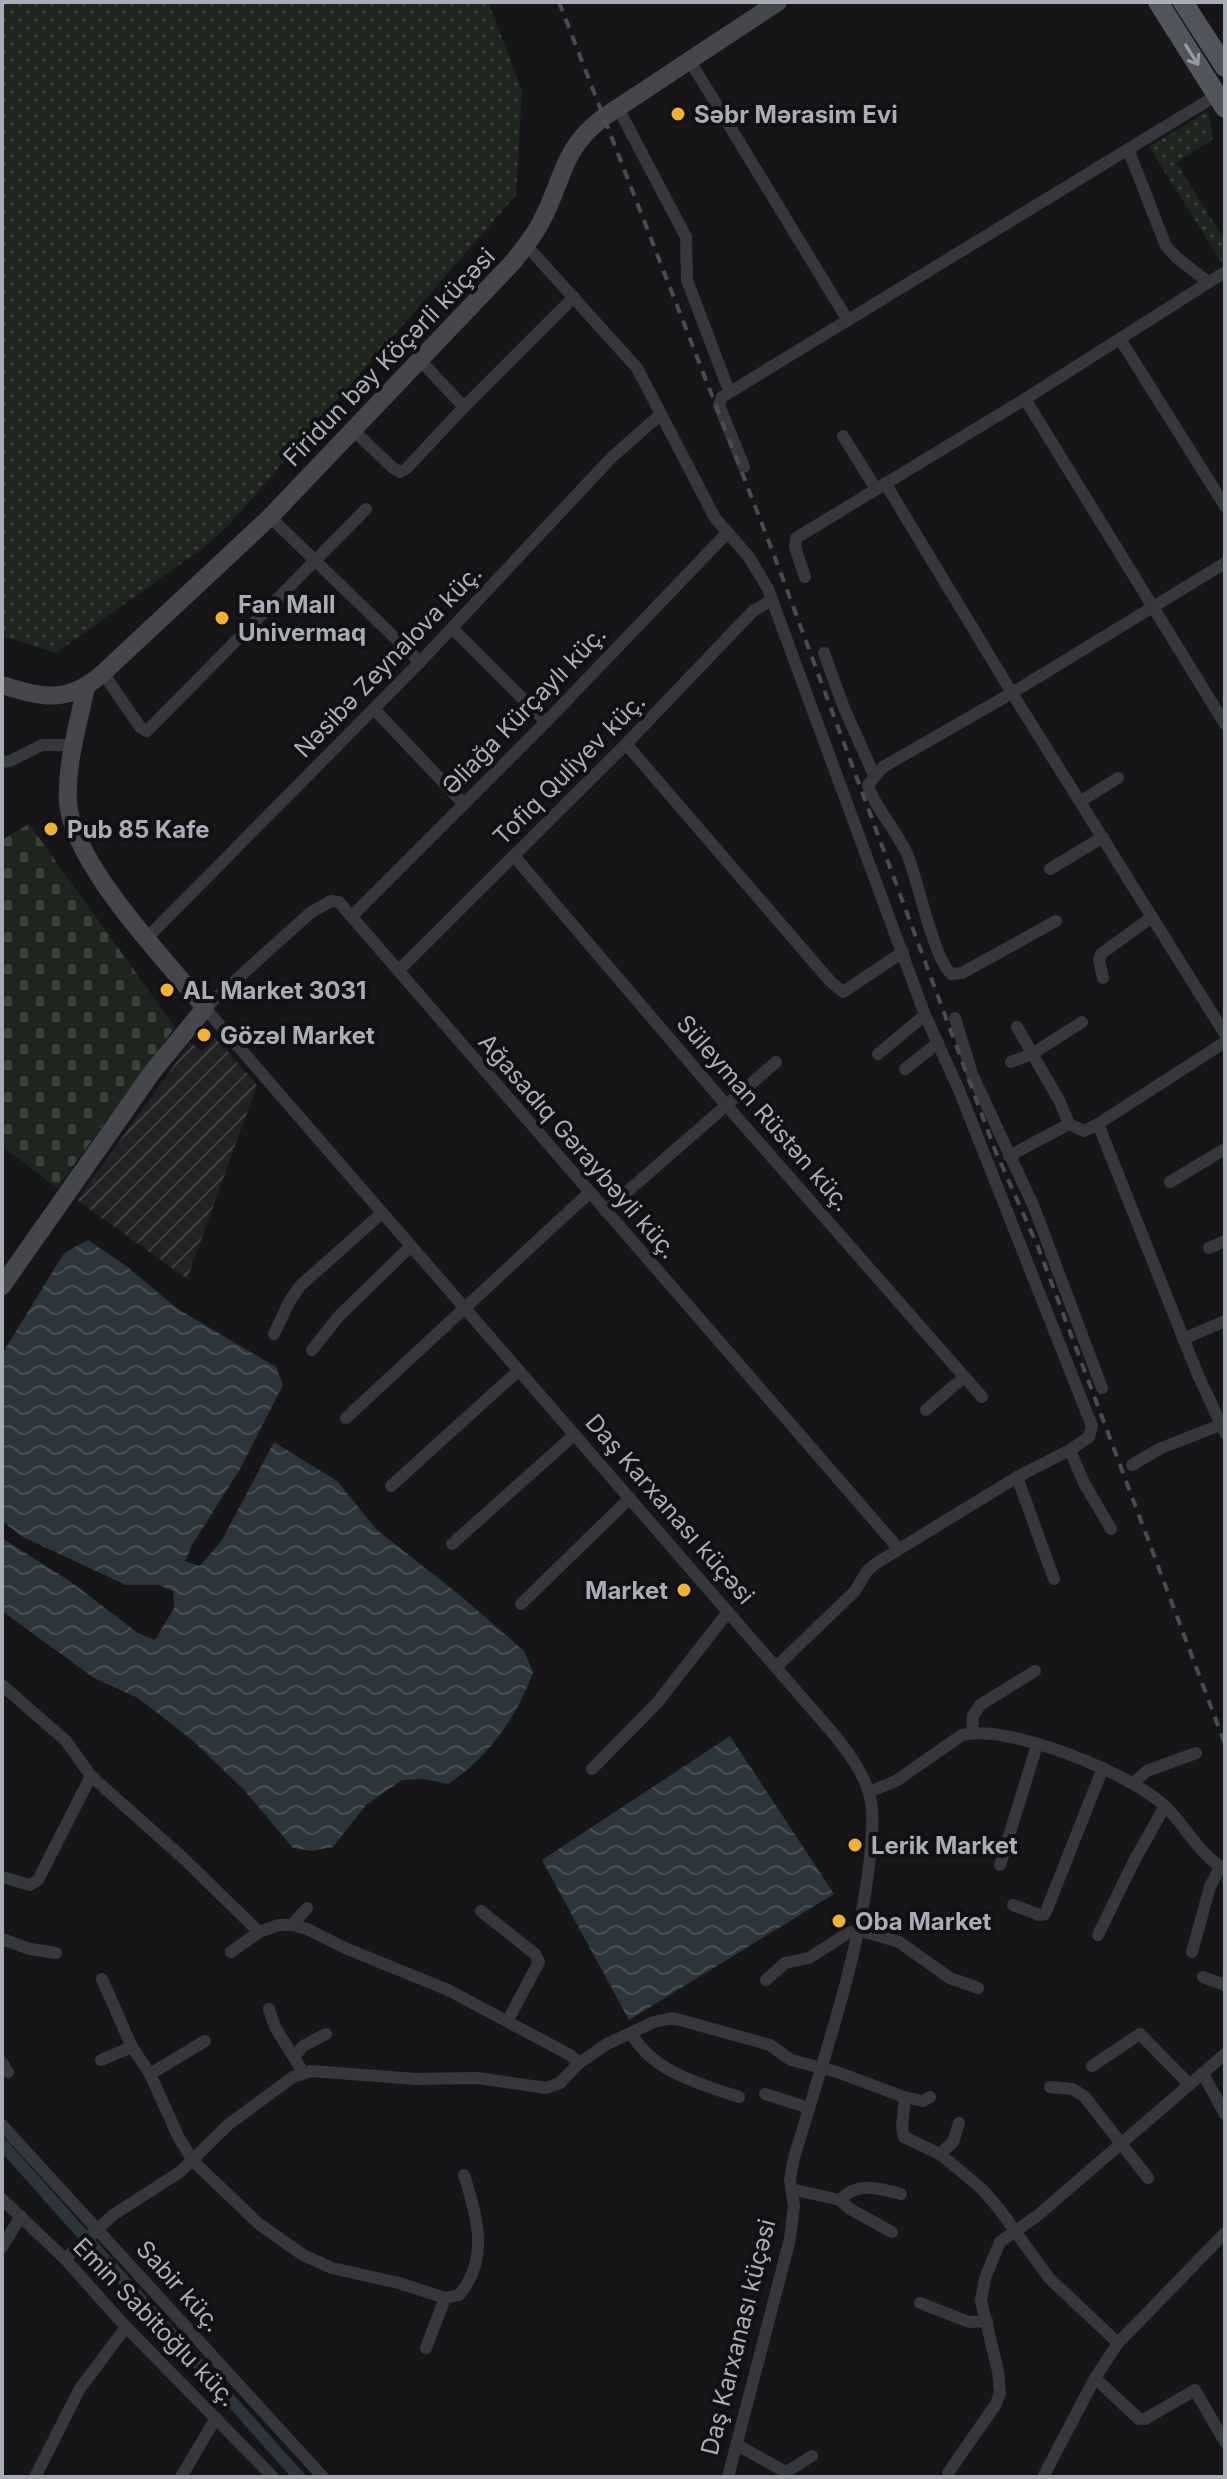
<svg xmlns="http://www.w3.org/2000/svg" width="1227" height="2479" font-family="Inter,sans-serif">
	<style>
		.industrial { fill: url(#industrial-furrows) }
		.grass { fill: url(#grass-dots) }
		.cemetery { fill: url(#cemetery-stones) }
		.water { fill: url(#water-waves) }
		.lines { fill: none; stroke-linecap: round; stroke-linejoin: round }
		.canal { stroke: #2c353c; stroke-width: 12 }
		.street { stroke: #37383d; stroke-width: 12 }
		.secondary { stroke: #45474d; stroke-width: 18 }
		.primary { stroke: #53555c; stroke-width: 20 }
		.rail { stroke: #4a4c52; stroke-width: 4; stroke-dasharray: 10 8; stroke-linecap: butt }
		.oneway { stroke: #979ba6 }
		.poi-dot { fill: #f2b134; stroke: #111113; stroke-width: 3 }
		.labels { text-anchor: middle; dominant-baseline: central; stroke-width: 8; stroke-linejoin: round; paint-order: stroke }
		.poi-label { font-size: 24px; font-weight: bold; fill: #a8adb8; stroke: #111113; text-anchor: start }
		.street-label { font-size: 24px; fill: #a8adb8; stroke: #111113 }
	</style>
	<defs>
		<pattern id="industrial-furrows" width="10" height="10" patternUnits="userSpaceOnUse" patternTransform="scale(2)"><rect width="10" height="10" fill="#222225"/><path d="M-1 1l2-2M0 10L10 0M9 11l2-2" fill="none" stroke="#3f3f43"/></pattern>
		<pattern id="grass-dots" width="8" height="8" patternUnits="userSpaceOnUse" patternTransform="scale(2)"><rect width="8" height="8" fill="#1e261f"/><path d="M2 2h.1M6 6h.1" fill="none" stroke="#3c433d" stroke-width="1.8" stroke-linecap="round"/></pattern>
		<pattern id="cemetery-stones" width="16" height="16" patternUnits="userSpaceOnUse" patternTransform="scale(2)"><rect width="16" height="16" fill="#1e261f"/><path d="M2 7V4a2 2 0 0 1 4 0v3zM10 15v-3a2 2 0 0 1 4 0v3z" fill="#3c433d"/></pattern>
		<pattern id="water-waves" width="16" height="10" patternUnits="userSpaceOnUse" patternTransform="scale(2)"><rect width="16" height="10" fill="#2c353c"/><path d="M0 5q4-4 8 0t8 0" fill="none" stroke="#485056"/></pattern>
	</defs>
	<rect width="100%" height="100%" fill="#161618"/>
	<path class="industrial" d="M215,1037L257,1085L187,1279L77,1200L190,1043L203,1051Z"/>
	<g class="grass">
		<path d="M2,2H488L522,90L516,195L227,527L203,548L56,653L2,636Z"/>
		<path d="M1208,111L1213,139L1176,163L1225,240V261L1222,263L1149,147Z"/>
	</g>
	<path class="cemetery" d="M29,824L175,1027L57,1188L2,1146V840Z"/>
	<g class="water">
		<path d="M88,1240L125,1265L178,1309L276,1367L283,1385L240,1469L192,1545L185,1561L200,1566L222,1540L274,1442L337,1481L377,1530L461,1596L524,1651L533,1672C518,1716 487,1759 448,1784L424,1779L402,1780L366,1805L333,1847L312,1851L293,1848L244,1790L192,1740L138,1698L94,1678L2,1611V1538L71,1582L138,1633L155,1640L174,1608L173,1591L158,1585H126L23,1537L2,1521V1354L64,1253Z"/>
		<path d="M730,1736L834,1894L629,2020L542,1860Z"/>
	</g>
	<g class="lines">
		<path class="canal" d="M2,2144L299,2477"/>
		<g class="street">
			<path d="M690,61L847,319"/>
			<path d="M618,108L686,237L687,280L729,391"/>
			<path d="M1128,149L1166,246L1176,257L1208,282"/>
			<path d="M526,245L637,368L715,518L749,557L768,589L925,1015L959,1090L1092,1426L1089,1437L1070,1450L1084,1483L1111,1529"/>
			<path d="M1120,339L1225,506"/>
			<path d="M419,359L464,407"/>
			<path d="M1025,399L1225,724"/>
			<path d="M353,430L393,468L400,472L406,469L464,407L574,297"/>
			<path d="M843,436L876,489"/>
			<path d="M744,467L719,405L722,397L1217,95"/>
			<path d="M885,483L1012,693L1225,1034"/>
			<path d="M270,517L420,662"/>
			<path d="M805,577L795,547L796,538L1025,399L1225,272"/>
			<path d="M452,628L546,722"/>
			<path d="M824,653L844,708L874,775"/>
			<path d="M103,673L140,727L147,731L366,509"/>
			<path d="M374,709L464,804"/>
			<path d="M626,744L830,981L843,992L903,952"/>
			<path d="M2,762L10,761L42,745H73"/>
			<path d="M1081,801L1118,778"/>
			<path d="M514,856L727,1106L982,1397"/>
			<path d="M1050,869L1103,837"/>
			<path d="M352,916L546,722L726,534"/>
			<path d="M1056,921L962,973L951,974C934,958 918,882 908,856C899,834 872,803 868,785L883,767L1012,693L1225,563"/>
			<path d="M147,938L420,662L612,457L661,414"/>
			<path d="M399,970L626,744L753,611L772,600"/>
			<path d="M1103,978L1099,961L1101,954L1152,917"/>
			<path d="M955,1018L972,1074L1034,1207L1102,1388"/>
			<path d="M1017,1027L1060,1102L1069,1124"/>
			<path d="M878,1054L925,1015"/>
			<path d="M1011,1062L1032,1054L1082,1022"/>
			<path d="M905,1069L938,1043"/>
			<path d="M1098,1124L1198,1375L1225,1433"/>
			<path d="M1009,1156L1069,1124L1084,1131L1098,1124L1225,1042"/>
			<path d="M1170,1182L1225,1149"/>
			<path d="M605,1211L776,1062"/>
			<path d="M1209,1248L1225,1241"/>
			<path d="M274,1334L289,1302L300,1286L382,1213"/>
			<path d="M1183,1339L1225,1321"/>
			<path d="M312,1350L339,1316L410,1247"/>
			<path d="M926,1410L964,1377"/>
			<path d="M346,1418L589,1193"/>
			<path d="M1132,1465L1159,1449L1220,1425"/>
			<path d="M1017,1477L1054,1579"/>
			<path d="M391,1486L518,1371"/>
			<path d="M452,1544L574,1435"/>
			<path d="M521,1604L630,1498"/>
			<path d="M776,1667L855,1591L867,1571L875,1564L1017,1477L1070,1450"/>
			<path d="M2,1685L66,1741L91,1776L182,1857L259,1932L279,1925H292L307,1929L345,1948L448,1990L570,2055L579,2063"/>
			<path d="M972,1733L973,1716L980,1705L1035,1671"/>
			<path d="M592,1769L657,1703L728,1612"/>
			<path d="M1133,1783L1147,1771L1196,1753"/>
			<path d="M869,1792L896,1781L962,1735C1008,1723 1132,1774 1166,1807C1187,1828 1199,1854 1225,1870"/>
			<path d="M1000,1865L1037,1745"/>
			<path d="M2,1877L30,1885L38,1880L91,1776"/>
			<path d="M1013,1905L1040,1915L1045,1914L1103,1768"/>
			<path d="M481,1911L535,1954L539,1962L508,2020"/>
			<path d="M292,1925L307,1908"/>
			<path d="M1098,1935L1133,1863L1165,1806"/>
			<path d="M2,1939L30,1949L56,1953"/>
			<path d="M231,1952L259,1932"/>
			<path d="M1192,1952L1210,1887L1220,1867"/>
			<path d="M1203,1977L1225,1985"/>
			<path d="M102,1979L132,2047L150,2074L178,2136L193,2161L259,2224L303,2255L332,2268L399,2283L445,2298L459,2295C490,2259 477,2215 464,2175"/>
			<path d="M766,1980L785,1963L809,1958L848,1933L859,1930L899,1942L950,1978L978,1988"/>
			<path d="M269,2009L275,2027L303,2072"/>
			<path d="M631,2033C652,2071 699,2084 739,2097"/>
			<path d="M295,2056L303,2046L326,2034"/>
			<path d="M101,2060L132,2047"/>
			<path d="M2,2062L8,2072"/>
			<path d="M1092,2066L1140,2034L1190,2085"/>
			<path d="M150,2074L205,2041"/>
			<path d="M1203,2074L1225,2114"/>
			<path d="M1050,2087L1072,2089L1084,2096L1148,2178"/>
			<path d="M765,2094L809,2108"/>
			<path d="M904,2097L923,2101L930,2097"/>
			<path d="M2,2125L323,2477"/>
			<path d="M940,2154L953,2142L959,2123"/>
			<path d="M791,2189L840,2200L850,2209L892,2232"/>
			<path d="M2,2199L65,2259L126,2327L273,2477"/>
			<path d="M840,2200C858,2181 878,2188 901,2194"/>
			<path d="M2,2247L21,2216"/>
			<path d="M65,2259L113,2215L180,2172L229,2124L293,2077L311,2071L416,2079L477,2078L546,2088L560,2083L579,2063L607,2044L654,2022L673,2018L770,2045L791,2060L837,2072L904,2097C906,2110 899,2125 904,2137L940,2154L982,2189L1000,2210L1049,2278L1118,2343"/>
			<path d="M920,2303L969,2322L987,2321"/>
			<path d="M426,2348L445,2298"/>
			<path d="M1095,2378L1139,2419H1145L1195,2390L1225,2442"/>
			<path d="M737,2445L786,2472L812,2456"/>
			<path d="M948,2473L996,2404L1000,2393L998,2371L981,2301L985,2278L1000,2242L1037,2216L1225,2054"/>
			<path d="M35,2477L79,2390L126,2327"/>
			<path d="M181,2477L216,2418"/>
			<path d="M728,2477L790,2239L794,2206L790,2180L794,2158C823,2059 859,1960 870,1857C872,1836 875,1810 868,1790C862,1771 849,1754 837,1738L205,1008L310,913L331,901L339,902L898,1548"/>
			<path d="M1043,2477L1095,2378L1118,2343L1225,2233"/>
		</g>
		<g class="secondary">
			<path d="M2,685C44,698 68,704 103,673L270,517L513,262C523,249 535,235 542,220C564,178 562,148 604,117L778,2"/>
			<path d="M2,1286L153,1071L205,1008C165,959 72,864 68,802C66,764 78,725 86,687"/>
		</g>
		<g class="primary">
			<path d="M1158,2L1225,108"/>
			<path d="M1183,2L1225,67"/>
		</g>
		<path class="rail" d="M559,2L774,555L995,1150L1038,1247L1225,1744"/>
	</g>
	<defs><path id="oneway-shaft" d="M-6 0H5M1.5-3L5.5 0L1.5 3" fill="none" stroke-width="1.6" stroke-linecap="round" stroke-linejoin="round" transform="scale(2)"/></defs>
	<use class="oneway" href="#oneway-shaft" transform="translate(1192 55) rotate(58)"/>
	<g class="poi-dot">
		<circle cx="678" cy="114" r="8"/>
		<circle cx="222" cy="618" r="8"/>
		<circle cx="51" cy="829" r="8"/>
		<circle cx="167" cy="990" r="8"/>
		<circle cx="204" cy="1035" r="8"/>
		<circle cx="684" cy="1590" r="8"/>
		<circle cx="855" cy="1845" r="8"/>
		<circle cx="839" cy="1921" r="8"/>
	</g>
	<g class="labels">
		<g class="poi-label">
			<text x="694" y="114">Səbr Mərasim Evi</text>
			<text x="238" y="604">Fan Mall<tspan x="238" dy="28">Univermaq</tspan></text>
			<text x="67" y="829">Pub 85 Kafe</text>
			<text x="183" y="990">AL Market 3031</text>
			<text x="220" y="1035">Gözəl Market</text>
			<text x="668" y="1590" text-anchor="end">Market</text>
			<text x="871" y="1845">Lerik Market</text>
			<text x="855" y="1921">Oba Market</text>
		</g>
		<g class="street-label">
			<text transform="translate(389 357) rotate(-46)">Firidun bəy Köçərli küçəsi</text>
			<text transform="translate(388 661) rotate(-46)">Nəsibə Zeynalova küç.</text>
			<text transform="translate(524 710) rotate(-46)">Əliağa Kürçaylı küç.</text>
			<text transform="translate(569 769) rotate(-45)">Tofiq Quliyev küç.</text>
			<text transform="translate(764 1113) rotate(49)">Süleyman Rüstən küç.</text>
			<text transform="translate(578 1146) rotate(49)">Ağasadıq Gəraybəyli küç.</text>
			<text transform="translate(670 1509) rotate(49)">Daş Karxanası küçəsi</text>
			<text transform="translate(179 2286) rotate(48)">Sabir küç.</text>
			<text transform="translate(155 2322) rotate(46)">Emin Sabitoğlu küç.</text>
			<text transform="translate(738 2337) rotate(-76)">Daş Karxanası küçəsi</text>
		</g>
	</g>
	<rect width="1227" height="2479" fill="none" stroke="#a8adb8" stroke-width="8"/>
</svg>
